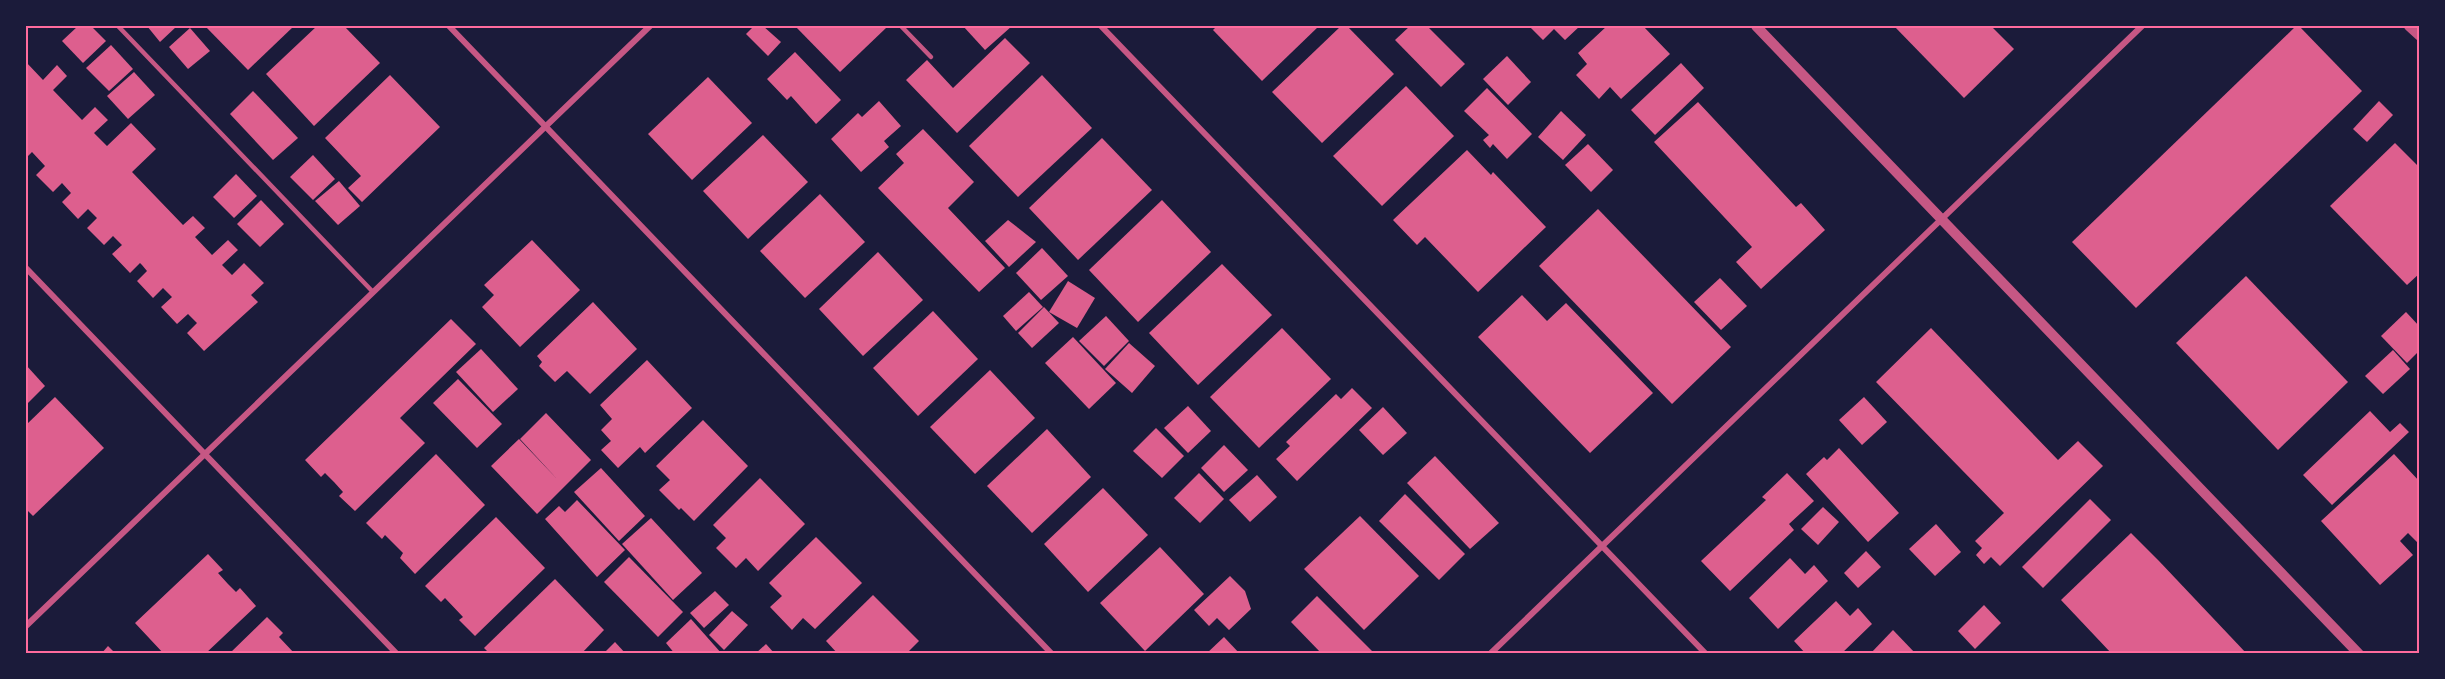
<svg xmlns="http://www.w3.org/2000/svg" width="2445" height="679" font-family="'Source Sans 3',sans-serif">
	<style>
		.building { fill: #dd5f8e }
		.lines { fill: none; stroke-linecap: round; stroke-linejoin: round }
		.service { stroke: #c65784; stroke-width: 4.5 }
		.minor { stroke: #c65784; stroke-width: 6 }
		.tertiary { stroke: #c65784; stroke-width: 10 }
		.neatline { fill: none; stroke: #ff6b9d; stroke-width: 2 }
	</style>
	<rect width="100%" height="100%" fill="#1b1b3a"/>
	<g class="building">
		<path d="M78,26H91L106,41L83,63L62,41Z"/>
		<path d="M147,26H177L160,42Z"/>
		<path d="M205,26H294L248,70Z"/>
		<path d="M317,26H344L380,63L314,126L266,74Z"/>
		<path d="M754,26H763L781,42L768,56L746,34Z"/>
		<path d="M795,26H883L886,28L840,72Z"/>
		<path d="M963,26H1012L985,50Z"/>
		<path d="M1217,26H1319L1262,81L1213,30Z"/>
		<path d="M1341,26H1347L1394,74L1322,143L1272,92Z"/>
		<path d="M1410,26H1427L1465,64L1441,87L1395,40Z"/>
		<path d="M1529,26H1580L1565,40L1554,29L1543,40Z"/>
		<path d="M1607,26H1643L1670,54L1621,99L1610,87L1599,99L1576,75L1587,64L1578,53Z"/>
		<path d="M1894,26H1991L2014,49L1964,98Z"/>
		<path d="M2296,26H2299L2362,91L2136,308L2072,242Z"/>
		<path d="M190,28L210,51L188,69L169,47Z"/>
		<path d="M1005,38L1030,63L957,133L906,80L927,60L953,88Z"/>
		<path d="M111,45L133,69L109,91L86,68Z"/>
		<path d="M795,52L841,100L816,124L791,96L787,100L767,79Z"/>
		<path d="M1507,56L1531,82L1508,105L1483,79Z"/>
		<path d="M26,62L43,80L57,65L67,76L53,90L82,120L95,107L108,120L94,133L107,146L131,123L156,149L132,172L183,225L193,216L205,228L195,237L212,255L228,240L238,250L222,265L232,275L244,263L264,283L251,295L258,302L204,351L187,333L197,323L188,314L177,324L161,307L172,297L163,288L153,298L137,281L147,271L142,265L140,263L130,273L112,254L122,245L113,236L104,245L87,228L97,218L88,209L78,219L62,202L71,193L62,183L53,192L36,175L45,166L32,152L26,158Z"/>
		<path d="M1681,63L1704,88L1655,135L1631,110Z"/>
		<path d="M134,72L155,95L128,119L107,96Z"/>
		<path d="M390,75L440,127L362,202L348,188L361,176L325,138Z"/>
		<path d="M1042,75L1092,128L1018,197L969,146Z"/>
		<path d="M708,77L752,123L692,180L648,134Z"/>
		<path d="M1406,86L1454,136L1382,206L1333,156Z"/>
		<path d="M1487,88L1532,134L1507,159L1493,144L1490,148L1483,140L1489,135L1464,111Z"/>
		<path d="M253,91L298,138L273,160L230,114Z"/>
		<path d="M879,101L901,126L884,141L889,147L861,172L831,139L858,113L862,117Z"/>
		<path d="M2379,101L2393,115L2367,142L2353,129Z"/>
		<path d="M1698,102L1796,207L1801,203L1825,230L1761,289L1736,262L1752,247L1654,142Z"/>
		<path d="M1561,111L1586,135L1563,160L1538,137Z"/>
		<path d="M923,129L974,182L948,208L1005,268L979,292L878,188L904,163L896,154Z"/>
		<path d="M763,135L808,182L748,239L703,191Z"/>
		<path d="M1102,138L1152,190L1078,260L1029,208Z"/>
		<path d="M2395,143L2420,168V273L2407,285L2330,206Z"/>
		<path d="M1588,144L1613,170L1591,192L1565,165Z"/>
		<path d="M1467,150L1491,175L1493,172L1546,227L1478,292L1425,237L1417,245L1393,220Z"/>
		<path d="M313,155L335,179L313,200L290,177Z"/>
		<path d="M236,174L257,196L234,218L213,197Z"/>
		<path d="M339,181L360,206L338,225L315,201Z"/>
		<path d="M820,194L865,242L805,298L760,251Z"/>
		<path d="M261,200L284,224L260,247L237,224Z"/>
		<path d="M1162,200L1211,252L1138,322L1089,270Z"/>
		<path d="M1598,209L1731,347L1672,404L1539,266Z"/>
		<path d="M1008,220L1036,242L1009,267L985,241Z"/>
		<path d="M532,240L580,290L520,347L482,307L494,295L484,285Z"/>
		<path d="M1042,248L1068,276L1041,300L1016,273Z"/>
		<path d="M878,252L923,300L863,356L819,309Z"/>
		<path d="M1222,264L1272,315L1198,385L1149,333Z"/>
		<path d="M2246,276L2348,382L2278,450L2176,343Z"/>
		<path d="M1720,278L1747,306L1721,330L1694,302Z"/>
		<path d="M1068,281L1095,298L1077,328L1049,312Z"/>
		<path d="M1029,292L1043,307L1016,331L1003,316Z"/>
		<path d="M1522,295L1547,321L1566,303L1653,393L1590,453L1478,337Z"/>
		<path d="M593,302L637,349L590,394L567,371L555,382L539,366L542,362L537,356Z"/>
		<path d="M1044,307L1059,323L1032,348L1018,333Z"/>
		<path d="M933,311L978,359L918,416L873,368Z"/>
		<path d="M2406,312L2420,327V350L2407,363L2381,336Z"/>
		<path d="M1106,316L1129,341L1104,366L1079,341Z"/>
		<path d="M451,319L476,344L400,418L425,443L355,511L339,496L343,492L334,482L325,473L321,477L305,460Z"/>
		<path d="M1282,328L1331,379L1259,448L1210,397Z"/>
		<path d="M1931,328L2058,460L2078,441L2103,466L2000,566L1991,557L1984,564L1976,555L1982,548L1975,541L2004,513L1876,382Z"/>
		<path d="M1073,337L1116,383L1089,409L1045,363Z"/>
		<path d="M1129,343L1155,366L1132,393L1105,369Z"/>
		<path d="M481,349L518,389L493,412L456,372Z"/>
		<path d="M2393,350L2410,369L2383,394L2365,376Z"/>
		<path d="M647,360L692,408L645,453L640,447L618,468L601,450L611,441L601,430L612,419L600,405Z"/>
		<path d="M26,365L45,386L26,405Z"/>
		<path d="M990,370L1035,418L975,474L930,427Z"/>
		<path d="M458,379L502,424L477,448L433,403Z"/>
		<path d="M1352,388L1372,408L1297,481L1276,459L1290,446L1286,442L1336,394L1341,399Z"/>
		<path d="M55,397L104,448L33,516L26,509V425Z"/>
		<path d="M1864,397L1887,422L1862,445L1839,420Z"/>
		<path d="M1188,406L1211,431L1188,453L1164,428Z"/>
		<path d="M1383,407L1407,433L1383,455L1359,430Z"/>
		<path d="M2370,411L2390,432L2400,423L2409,432L2332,505L2303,475Z"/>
		<path d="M546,413L591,460L537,514L491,466L519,439L558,480L520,439Z"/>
		<path d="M703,420L748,466L694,521L681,508L679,510L659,490L670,480L656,466Z"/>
		<path d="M1156,428L1184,456L1162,478L1133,451Z"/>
		<path d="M1047,429L1091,477L1032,533L987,486Z"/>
		<path d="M1224,445L1248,470L1224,492L1201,468Z"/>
		<path d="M1839,448L1899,513L1868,542L1806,474L1824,457L1827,460Z"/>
		<path d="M436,454L485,505L415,574L400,558L403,553L385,535L382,539L366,523Z"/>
		<path d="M2394,454L2420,482V545L2408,533L2400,541L2413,555L2380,585L2321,521Z"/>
		<path d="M1435,456L1499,523L1470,549L1407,483Z"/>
		<path d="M601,468L645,516L619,541L574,492Z"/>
		<path d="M1199,473L1224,499L1200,523L1174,498Z"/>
		<path d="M1787,473L1814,501L1789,524L1794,530L1730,591L1701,561L1766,500L1762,497Z"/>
		<path d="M1257,475L1277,497L1250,522L1229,500Z"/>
		<path d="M760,478L805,524L758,571L746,558L736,568L716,548L726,538L713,525Z"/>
		<path d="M1103,488L1148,535L1088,592L1044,544Z"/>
		<path d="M1405,494L1465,554L1439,580L1379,521Z"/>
		<path d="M2090,499L2111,520L2043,588L2022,567Z"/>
		<path d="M577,500L625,550L597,577L545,519L559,506L565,512Z"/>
		<path d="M1823,507L1839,522L1818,545L1801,529Z"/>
		<path d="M1360,516L1419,576L1364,630L1304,569Z"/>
		<path d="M496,517L545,568L475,636L459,620L463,617L445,598L441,602L425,586Z"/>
		<path d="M651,518L702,573L673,600L622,544Z"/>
		<path d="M1936,524L1961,552L1935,576L1909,549Z"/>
		<path d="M2131,533L2159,561L2247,654H2112L2061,600Z"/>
		<path d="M816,537L862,583L815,629L803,618L792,630L770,607L782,596L769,583Z"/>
		<path d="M1160,547L1204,594L1145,651L1100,603Z"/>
		<path d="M1866,551L1881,567L1858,588L1844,573Z"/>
		<path d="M208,554L223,570L218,573L228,584L236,592L240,588L256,606L205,654H164L135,623Z"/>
		<path d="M629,557L683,612L658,637L604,582Z"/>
		<path d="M1790,558L1805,574L1814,565L1828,581L1778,629L1749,598Z"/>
		<path d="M1230,576L1245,591L1251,609L1229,630L1217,618L1209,626L1194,610Z"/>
		<path d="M555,579L604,630L581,654H490L484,648Z"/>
		<path d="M715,591L729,605L704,628L690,613Z"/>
		<path d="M873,595L919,641L906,654H838L826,641Z"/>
		<path d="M1317,596L1375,654H1322L1291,622Z"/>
		<path d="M1836,601L1850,616L1858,608L1872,624L1841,654H1806L1794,641Z"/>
		<path d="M1984,605L2001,623L1975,649L1958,631Z"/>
		<path d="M732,611L748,625L724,650L709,635Z"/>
		<path d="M267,617L283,633L279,637L295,654H229Z"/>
		<path d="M691,619L722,654H675L666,643Z"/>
		<path d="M1893,630L1916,654H1870Z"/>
		<path d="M1224,637L1240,654H1206Z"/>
		<path d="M615,642L626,654H603Z"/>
		<path d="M766,644L775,654H755Z"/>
		<path d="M108,646L116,654H101Z"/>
	</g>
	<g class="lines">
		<g class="service">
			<path d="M118,26L373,292"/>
			<path d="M901,26L931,57"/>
		</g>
		<g class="minor">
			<path d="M449,26L1052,654"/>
			<path d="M1101,26L1706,654"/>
			<path d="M26,268L397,654"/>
			<path d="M26,626L650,26"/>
			<path d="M1490,654L2142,26"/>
		</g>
		<g class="tertiary">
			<path d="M1756,26L2359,654"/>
			<path d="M2409,26L2420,36"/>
		</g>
	</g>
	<rect width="2445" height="679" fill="none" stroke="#1b1b3a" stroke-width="54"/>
	<rect x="27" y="27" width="2391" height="625" class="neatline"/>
</svg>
